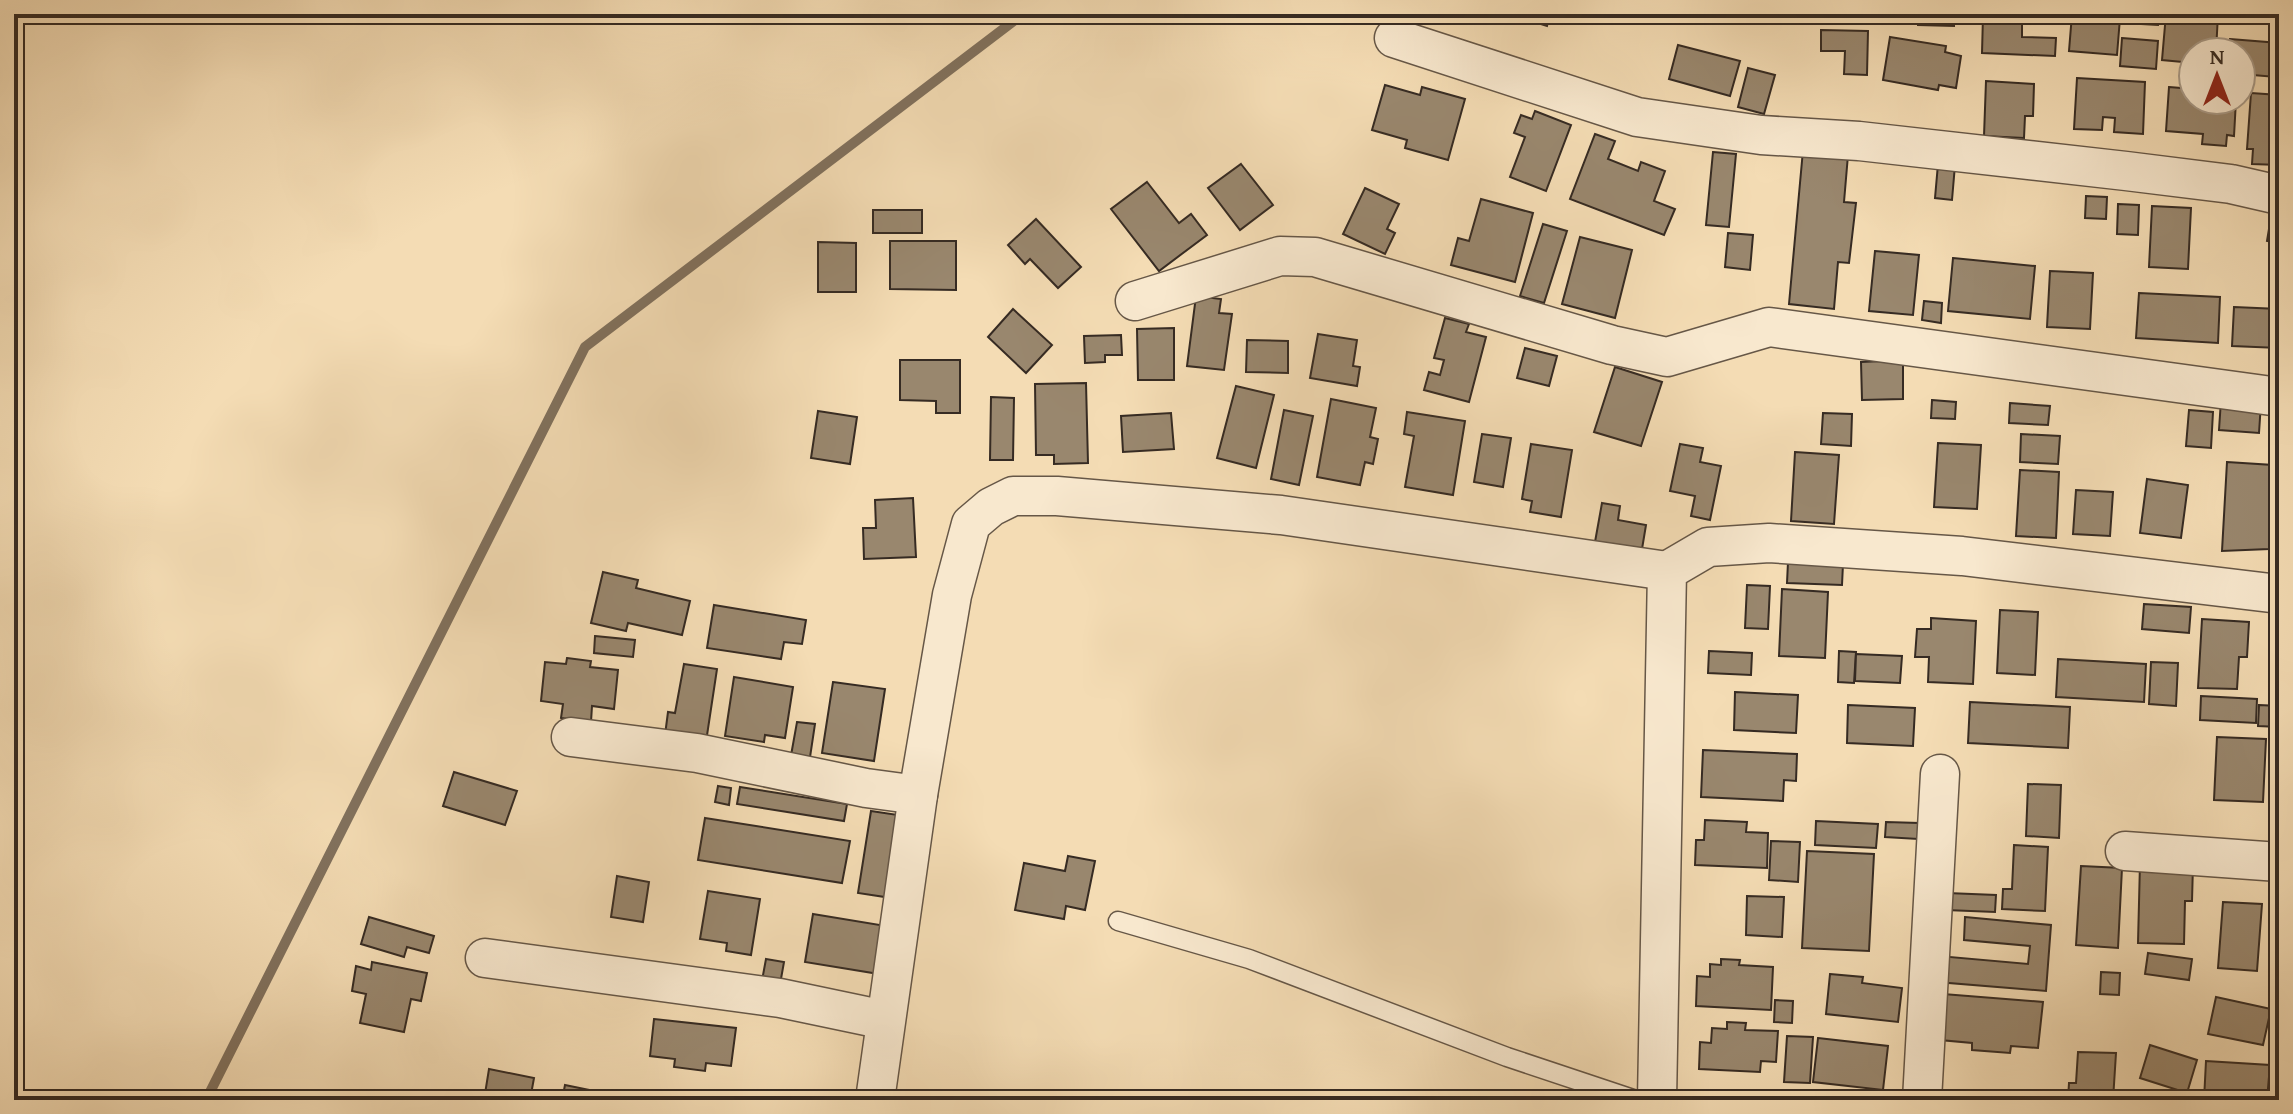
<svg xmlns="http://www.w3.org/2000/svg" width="2293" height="1114" font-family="'Gentium Book Plus',serif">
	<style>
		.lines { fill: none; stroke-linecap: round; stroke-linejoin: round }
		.stream { stroke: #81715d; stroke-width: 10 }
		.building { fill: #99876e; stroke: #362b23; stroke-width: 2 }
		.lane-casing { stroke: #665747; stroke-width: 21 }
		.street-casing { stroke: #665747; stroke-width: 41 }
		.lane { stroke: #f8e8ce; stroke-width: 18 }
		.street { stroke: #f8e8ce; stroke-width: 38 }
	</style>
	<rect width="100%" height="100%" fill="#f4dcb4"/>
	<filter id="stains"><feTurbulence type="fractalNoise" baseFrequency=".0025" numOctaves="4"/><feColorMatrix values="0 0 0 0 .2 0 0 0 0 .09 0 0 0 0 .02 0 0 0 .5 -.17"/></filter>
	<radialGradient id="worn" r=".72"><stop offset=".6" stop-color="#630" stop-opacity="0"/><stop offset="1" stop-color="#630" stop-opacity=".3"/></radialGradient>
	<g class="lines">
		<path class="stream" d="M206,1100L585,347L1023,14"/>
	</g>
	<g class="building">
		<path d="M1523,14H1550L1547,26L1522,18Z"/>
		<rect x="1816" y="14" width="53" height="8"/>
		<path d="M1918,14H1954V26L1918,25Z"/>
		<path d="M2072,14L2120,18L2117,55L2069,51Z"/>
		<path d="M2143,14H2159L2158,25L2142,24Z"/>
		<path d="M2166,14H2218L2216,52H2193V63L2162,60Z"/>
		<path d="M1983,16L2022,17V37L2056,38L2055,56L1982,53Z"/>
		<path d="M1821,30L1868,31L1867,75L1844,74L1845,51H1821Z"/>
		<path d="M1890,37L1946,46L1945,52L1961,56L1956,88L1939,85L1938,90L1883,80Z"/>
		<path d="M2122,38L2158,41L2156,69L2120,66Z"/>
		<path d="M2230,39L2279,43L2276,77L2241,74V52H2229Z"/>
		<path d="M1678,45L1740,61L1730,96L1669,79Z"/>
		<path d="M1748,68L1775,75L1764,114L1738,107Z"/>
		<path d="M2077,78L2145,82L2143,134L2114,132L2115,118L2103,117L2102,130L2074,129Z"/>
		<path d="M1986,81L2034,84L2033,116H2025L2024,138L1984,136Z"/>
		<path d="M1385,85L1420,95L1422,87L1465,99L1448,160L1405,148L1407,140L1372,130Z"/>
		<path d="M2169,87L2193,89V100H2236L2234,136L2227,135L2226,146L2202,144L2203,134L2166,131Z"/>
		<path d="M2251,93L2279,95V165L2252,164L2253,149H2247Z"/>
		<path d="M1535,111L1571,125L1546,191L1510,177L1525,137L1514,133L1521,115L1532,119Z"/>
		<path d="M1595,134L1615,141L1608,159L1638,171L1641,162L1665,171L1654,201L1675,209L1664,235L1570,199Z"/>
		<path d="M1803,150L1848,155L1844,202L1856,203L1849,263L1838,262L1834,309L1789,304Z"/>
		<path d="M1713,152L1736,154L1729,227L1706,225Z"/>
		<path d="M1241,164L1273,205L1240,230L1208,188Z"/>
		<path d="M1938,164L1955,165L1952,200L1935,198Z"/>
		<path d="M1147,182L1179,223L1191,214L1207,235L1159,271L1111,209Z"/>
		<path d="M1365,188L1399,204L1387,229L1395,233L1385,254L1343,234Z"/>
		<path d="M2086,196L2107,197L2106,219L2085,218Z"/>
		<path d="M1481,199L1533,213L1515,282L1451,265L1458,238L1469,241Z"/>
		<path d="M2118,204L2139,205L2138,235L2117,234Z"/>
		<path d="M2152,206L2191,208L2188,269L2149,267Z"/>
		<rect x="873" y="210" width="49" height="23"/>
		<path d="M2272,211L2279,213V243L2267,241Z"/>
		<path d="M1036,219L1081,267L1058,288L1030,259L1025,264L1008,245Z"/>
		<path d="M1543,224L1567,231L1544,303L1520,296Z"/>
		<path d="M1728,233L1753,235L1750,270L1725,267Z"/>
		<path d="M1580,237L1632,250L1615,318L1562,304Z"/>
		<path d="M890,241H956V290L890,289Z"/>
		<path d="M818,242L856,243V292H818Z"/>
		<path d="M1875,251L1919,255L1913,315L1869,311Z"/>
		<path d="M1953,258L2035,266L2030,319L1948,311Z"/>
		<path d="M2050,271L2093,273L2090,329L2047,327Z"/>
		<path d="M2139,293L2220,297L2218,343L2136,338Z"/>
		<path d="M1196,296L1221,299L1219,313L1232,314L1224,370L1187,366Z"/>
		<path d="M1924,301L1942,303L1941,323L1922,320Z"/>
		<path d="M2234,307L2279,309V348L2232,346Z"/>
		<path d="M1013,309L1052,345L1026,373L988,337Z"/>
		<path d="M1445,318L1469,324L1466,332L1486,337L1469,402L1424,390L1429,372L1440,375L1444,360L1434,358Z"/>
		<path d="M1174,328V380H1138L1137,329Z"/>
		<path d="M1318,334L1357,340L1353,366L1360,367L1357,386L1310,378Z"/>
		<path d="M1121,335L1122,355H1105V362L1085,363L1084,336Z"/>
		<path d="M1247,340L1288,341V373L1246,372Z"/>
		<path d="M1525,348L1557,356L1549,386L1517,378Z"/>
		<path d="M900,360H960V413H936V401L900,400Z"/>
		<path d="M1903,360V399L1862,400L1861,362Z"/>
		<path d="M1615,367L1662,382L1641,446L1594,432Z"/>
		<path d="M1086,383L1088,463L1054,464V455H1036L1035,384Z"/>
		<path d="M1236,386L1274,395L1256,468L1217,458Z"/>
		<path d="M991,397L1014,398L1013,460H990Z"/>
		<path d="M1331,399L1376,408L1370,437L1378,439L1373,464L1365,462L1360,485L1317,477Z"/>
		<path d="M1932,400L1956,402L1955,419L1931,418Z"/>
		<path d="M2221,400L2261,403L2259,433L2219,430Z"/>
		<path d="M2010,403L2050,406L2048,425L2009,423Z"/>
		<path d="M1284,410L1313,416L1299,485L1271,479Z"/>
		<path d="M2189,410L2213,412L2211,448L2186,446Z"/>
		<path d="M818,411L857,417L850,464L811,458Z"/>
		<path d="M1407,412L1465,421L1453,495L1405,487L1414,436L1404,434Z"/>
		<path d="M1171,413L1174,449L1123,452L1121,416Z"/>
		<path d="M1823,413L1852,414L1851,446L1821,444Z"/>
		<path d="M1482,434L1511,438L1503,487L1474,482Z"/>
		<path d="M2021,434L2060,436L2058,464L2020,462Z"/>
		<path d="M1938,443L1981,445L1977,509L1934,507Z"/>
		<path d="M1531,444L1572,450L1561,517L1530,512L1532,501L1522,499Z"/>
		<path d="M1680,444L1703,448L1700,462L1721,466L1710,520L1691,516L1695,496L1670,491Z"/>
		<path d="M1795,452L1839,455L1834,524L1791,521Z"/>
		<path d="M2227,462L2273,465L2269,549L2222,551Z"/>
		<path d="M2020,470L2059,472L2056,538L2016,536Z"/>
		<path d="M2147,479L2188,485L2181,538L2140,533Z"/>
		<path d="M2076,490L2113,492L2110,536L2073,534Z"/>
		<path d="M913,498L916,557L864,559L863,528H876L875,500Z"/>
		<path d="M1602,503L1620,506L1618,520L1646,525L1642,549L1595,542Z"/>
		<path d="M1788,562L1843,564L1842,585L1787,583Z"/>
		<path d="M603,572L638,580L636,588L690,601L682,635L628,623L626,631L591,623Z"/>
		<path d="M1747,585L1770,586L1768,629L1745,628Z"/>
		<path d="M1782,589L1828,592L1825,658L1779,656Z"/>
		<path d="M2144,604L2191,607L2189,633L2142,629Z"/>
		<path d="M714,605L806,620L802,644L784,642L781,659L707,648Z"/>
		<path d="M2000,610L2038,612L2035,675L1997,673Z"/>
		<path d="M1931,618L1976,621L1973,684L1928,682L1929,657H1915L1917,629H1931Z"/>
		<path d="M2202,619L2249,622L2247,657H2239L2237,689L2198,688Z"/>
		<path d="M595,636L635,640L633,657L594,653Z"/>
		<path d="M2275,641H2279V695H2272Z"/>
		<path d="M1709,651L1752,653L1751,675L1708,673Z"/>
		<path d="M1839,651L1856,652L1854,683L1838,682Z"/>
		<path d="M1856,654L1902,656L1900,683L1855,681Z"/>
		<path d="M567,658L591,661L590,667L618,670L614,709L592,706L591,722L561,718L563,704L541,701L545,662L566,664Z"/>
		<path d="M2058,659L2146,664L2144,702L2056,697Z"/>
		<path d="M2151,662L2178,663L2176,706L2149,704Z"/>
		<path d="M684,664L717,669L706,742L665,735L668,712L675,713Z"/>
		<path d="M734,677L793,687L785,738L765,735L764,742L725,736Z"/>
		<path d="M833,682L885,689L874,761L822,753Z"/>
		<path d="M1735,692L1798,695L1796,733L1734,730Z"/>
		<path d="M2201,696L2257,699L2256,723L2200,720Z"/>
		<path d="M1970,702L2070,707L2068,748L1968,743Z"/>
		<path d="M1848,705L1915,708L1913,746L1847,743Z"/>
		<path d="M2259,705L2279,706V727L2258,726Z"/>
		<path d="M797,722L815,724L809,764L790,761Z"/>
		<path d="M2217,737L2266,739L2263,802L2214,800Z"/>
		<path d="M1703,750L1797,754L1796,781L1784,780L1783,801L1701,797Z"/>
		<path d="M454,772L517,791L505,825L443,806Z"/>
		<path d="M2028,784L2061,785L2059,838L2026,836Z"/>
		<path d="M718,786L731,788L729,805L715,802Z"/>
		<path d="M740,787L847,804L844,821L737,804Z"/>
		<path d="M871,811L898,815L885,897L858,893Z"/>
		<path d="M705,818L850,841L842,883L698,860Z"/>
		<path d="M1705,820L1747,822L1746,832L1768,833L1767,868L1695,865L1696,840H1704Z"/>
		<path d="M1816,821L1878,824L1876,848L1815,845Z"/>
		<path d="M1886,822L1919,823L1918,839L1885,837Z"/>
		<path d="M1771,841L1800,842L1798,882L1769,880Z"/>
		<path d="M2014,845L2048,847L2045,911L2002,909L2003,889H2012Z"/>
		<path d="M1807,851L1874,854L1869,951L1802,948Z"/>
		<path d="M1068,856L1095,861L1085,910L1066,906L1064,919L1015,910L1024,863L1065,871Z"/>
		<path d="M2140,863L2193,865L2192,901H2185L2184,944L2138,943Z"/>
		<path d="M2081,866L2122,868L2118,948L2076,945Z"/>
		<path d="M617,876L649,882L643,922L611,917Z"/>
		<path d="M2278,886H2279V968H2275Z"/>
		<path d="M708,891L760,899L751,955L726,951L727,943L700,939Z"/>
		<path d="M1947,893L1996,895L1995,912L1946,910Z"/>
		<path d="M1747,896L1784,897L1782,937L1746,935Z"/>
		<path d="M2223,902L2262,904L2257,971L2218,968Z"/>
		<path d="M813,914L886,926L879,974L805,962Z"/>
		<path d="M369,917L434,936L429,953L407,947L404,957L361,944Z"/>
		<path d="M1965,917L2051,925L2046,991L1937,982L1939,956L2028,964L2030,946L1964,940Z"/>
		<path d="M2148,953L2192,959L2189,980L2145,974Z"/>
		<path d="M766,959L784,962L779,990L761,986Z"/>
		<path d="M1721,959L1740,960L1739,965L1773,967L1771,1010L1696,1006L1697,976L1710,977V964L1721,965Z"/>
		<path d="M372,962L427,973L421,1001L411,999L404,1032L360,1023L366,994L352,991L356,966L371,970Z"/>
		<path d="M2101,972L2120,973L2119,995L2100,994Z"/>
		<path d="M1830,974L1863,977L1862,983L1902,988L1898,1022L1826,1014Z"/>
		<path d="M1943,994L2043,1002L2038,1048L2011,1046L2010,1053L1972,1050V1043L1940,1040Z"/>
		<path d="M2216,997L2271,1009L2263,1045L2208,1034Z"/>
		<path d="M1775,1000L1793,1001L1792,1023L1774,1022Z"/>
		<path d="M654,1019L736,1028L731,1066L706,1063L705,1071L674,1067L675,1059L650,1056Z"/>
		<path d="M1727,1022L1746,1023L1745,1030L1778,1031L1776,1062L1761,1061L1760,1072L1699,1069L1700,1042L1711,1043L1712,1028L1727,1029Z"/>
		<path d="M1787,1036L1813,1037L1810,1083L1784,1082Z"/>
		<path d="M1818,1038L1888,1046L1883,1090L1813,1082Z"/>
		<path d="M2150,1045L2197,1060L2187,1093L2140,1078Z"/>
		<path d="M2078,1052L2116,1053L2113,1100H2068L2069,1083H2076Z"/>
		<path d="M2206,1061L2270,1065L2267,1100H2204Z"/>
		<path d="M489,1069L534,1078L530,1100H484Z"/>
		<path d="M565,1085L614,1095L613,1100H562Z"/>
	</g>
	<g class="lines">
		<defs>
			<path id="lane" d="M1118,921L1249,959L1507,1057L1636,1100"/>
			<g id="street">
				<path d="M1394,38L1637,117L1761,135L1859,141L2126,171L2231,184L2279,195"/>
				<path d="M1135,301L1280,256L1315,257L1612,345L1667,357L1769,327L2279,397"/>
				<path d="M571,737L697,753L866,788L918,795"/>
				<path d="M2125,851L2279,862"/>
				<path d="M485,958L780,998L885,1020"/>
				<path d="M875,1100L918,795L952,595L971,524L991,507L1013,496H1057L1281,515L1667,571"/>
				<path d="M1657,1100L1667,571L1708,547L1769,543L1962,556L2279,594"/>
				<path d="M1922,1100L1940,774"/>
			</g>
		</defs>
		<use href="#lane" class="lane-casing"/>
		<use href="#street" class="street-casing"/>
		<use href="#lane" class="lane"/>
		<use href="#street" class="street"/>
	</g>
	<rect width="2293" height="1114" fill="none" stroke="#f4dcb4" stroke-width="48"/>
	<rect x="16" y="16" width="2261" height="1082" fill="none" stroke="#362b23" stroke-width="4"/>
	<rect x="24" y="24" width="2245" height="1066" fill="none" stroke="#362b23" stroke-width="2"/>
	<g transform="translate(2217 76)"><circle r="38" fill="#f8e8ce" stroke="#aa9c8a" stroke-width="2"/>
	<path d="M0-6L14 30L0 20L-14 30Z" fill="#8f2418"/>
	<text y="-12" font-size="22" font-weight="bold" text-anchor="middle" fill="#362b23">N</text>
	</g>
	<rect width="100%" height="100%" filter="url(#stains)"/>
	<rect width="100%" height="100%" fill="url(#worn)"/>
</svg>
